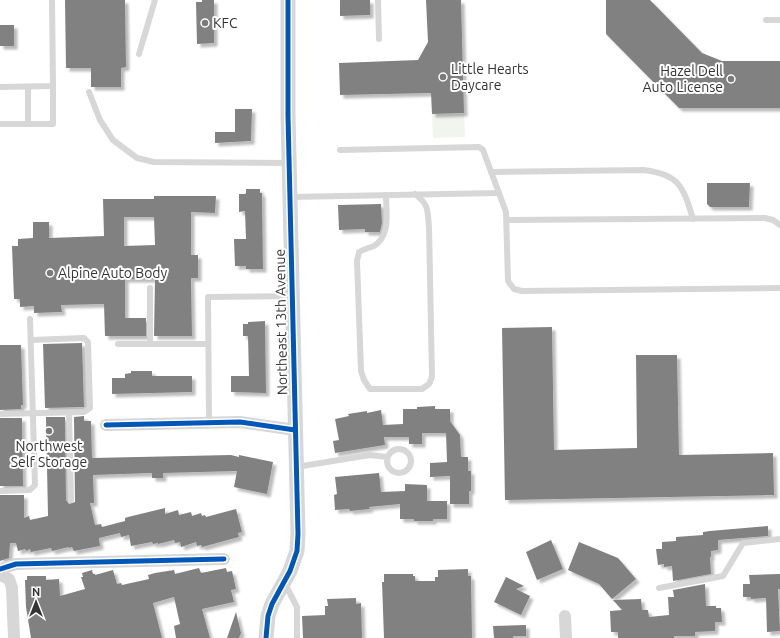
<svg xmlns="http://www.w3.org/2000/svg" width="780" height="638" font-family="Ubuntu,sans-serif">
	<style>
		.green { fill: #f1f5ed }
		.building { fill: #818181; fill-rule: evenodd; filter: url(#shadow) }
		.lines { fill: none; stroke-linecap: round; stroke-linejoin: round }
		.service { stroke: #d7d7d7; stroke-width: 6 }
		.minor { stroke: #d7d7d7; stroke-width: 12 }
		.tertiary { stroke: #d7d7d7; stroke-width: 15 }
		.cycleway-casing { stroke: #fff; stroke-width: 8 }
		.cycleway { stroke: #0057b8; stroke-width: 5 }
		.poi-dot { fill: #7a7a7a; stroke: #fff; stroke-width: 1.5 }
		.labels { text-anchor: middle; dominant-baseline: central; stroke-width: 4; stroke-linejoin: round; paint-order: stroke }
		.poi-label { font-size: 14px; fill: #333; stroke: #fff; text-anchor: start }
		.street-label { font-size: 14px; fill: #333; stroke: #fff }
	</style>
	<defs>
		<filter id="shadow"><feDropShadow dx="3.5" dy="3.5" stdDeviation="1" flood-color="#0004"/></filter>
	</defs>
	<rect width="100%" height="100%" fill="#fff"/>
	<path class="green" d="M464,113L465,137L433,138L432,114Z"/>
	<g class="building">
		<path d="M65,0H125L126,67L121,68V87H91V68H66Z"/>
		<path d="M202,0H214V43L197,44L196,2H202Z"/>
		<path d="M340,0H370V15L340,16Z"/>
		<path d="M426,0H461L464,113L432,114L431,93L340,95L339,63L418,60L428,42Z"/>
		<path d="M606,0H650L702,53L722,61H780V108H679L606,34Z"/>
		<rect x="0" y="25" width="14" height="21"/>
		<path d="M235,109H252L251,141L215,143V132H235Z"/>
		<path d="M707,183H750L749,207H710L707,204Z"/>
		<path d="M246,189H260V193H262L263,269H246V266H235L234,239H246L245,211L239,212V194H245L246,193Z"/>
		<path d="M154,196H216L215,213L191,212V255H198V278H191L192,336H154L155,279H125V318H146V336H105L104,304L61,305L62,312L34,313V306L20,307V299H14L12,246H18V239L33,238V222H49V238L104,236L103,199H154ZM124,217H154L155,245L124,246Z"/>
		<path d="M381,204L382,223L380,232H365V229L339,230L338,205Z"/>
		<path d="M265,321L266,393L231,392V376H249L248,336H243V324H248V322H249Z"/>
		<path d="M552,327L554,450L637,448L636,355H677L679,455L773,453L774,495L505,500L502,328Z"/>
		<path d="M82,343L84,407L45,408L43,344Z"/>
		<path d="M0,345H21L23,405H21V409L0,410Z"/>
		<path d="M131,371H152V376H192V392L112,394V378H125V374L131,373Z"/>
		<path d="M435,406V409H450V421L460,435L461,457H468V471H471V491H469V504H450V476L430,477V463L447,462L446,433H422V444H409V437H384L385,445L335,453L333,441L339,440L335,419L349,416L348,414L367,411V413L381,410L383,425L403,424V409H417V407Z"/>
		<path d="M84,416V421H91L92,458L231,455L239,457V455L273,462L267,494L234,487L237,471L163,473V478H152V473L93,475L94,503H90L95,525L101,524L102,527L125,521V518L128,517L165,508V514L178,510L179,515L191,512L192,516L201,513L202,516L205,515L206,517L236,509L242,532L238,533L239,537L202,547L201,545L197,546L196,542L181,547L180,542L175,543L174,540L158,544V543L153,544L152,542L131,546L129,535L121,537L120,533L99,538L100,546L74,551L72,547L69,548V547L52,551L51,548L31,552L30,549L26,551L25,549L18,551L16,543H10L9,558L0,561V495H24V518L29,516L30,520L48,516L46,417H65L66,500L69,504L75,502L74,417Z"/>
		<path d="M0,418H22L23,486H0Z"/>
		<path d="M379,473L381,492L405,491V484L427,485V501H447V519H433V521H414V519H400V504L369,507L370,509L350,511L349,509L335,510L334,495L337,494L335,477Z"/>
		<path d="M768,526V536L718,540V550L711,551V557H710L711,574L673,581L672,566L664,567V564L658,565L656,549H662V542L676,541V537L703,535V532L710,531Z"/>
		<path d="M551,540L563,569L537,580L526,552Z"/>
		<path d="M579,542L618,558L636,579L612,599L599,584L568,570Z"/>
		<path d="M199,568L201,573L226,568L227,572L232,571L236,589L231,590L234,602L202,609L210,638H176L174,626L180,624L174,597L153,603L162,638H31L26,607L25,580H27V576H46V580L59,579L60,596L85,589L81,577H83L82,573L92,570L93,574H95V575L113,570L117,584L121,583L122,585L149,579L148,575L155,573L174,570L175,574Z"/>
		<path d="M468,569V576H471L472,638H384L382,582H384V574H413V576H415V581H435V577H438V570Z"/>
		<path d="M780,574V589H778L780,631L767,632L766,598L751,599V597H743V584H750L749,575Z"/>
		<path d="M506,577L524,586L516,589L530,596L521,615L494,602Z"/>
		<path d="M705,584L706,606H716V608H721L722,622H715V631L695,632V636H674V638H618V632H611L610,611L622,610L613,600L641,599L642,610H648L649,617L669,615L668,597H674L673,590Z"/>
		<path d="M356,598V604L361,603L362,638H303L302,616L325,615V606H328L327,599Z"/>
		<path d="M236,612L241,633L239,638H227Z"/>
		<path d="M526,625V636H513V638H494L493,626Z"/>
	</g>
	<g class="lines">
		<g class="service">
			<path d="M378,0L379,39"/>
			<path d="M766,20H780"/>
			<path d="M139,54L155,0"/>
			<path d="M0,87L53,86L52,0"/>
			<path d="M28,87V124"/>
			<path d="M89,92L100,120L113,140L137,158L154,162L289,163"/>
			<path d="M0,124H53V86"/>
			<path d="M340,150L479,147L483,150L506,212L508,281L514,289L522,291L780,288"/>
			<path d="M491,172L643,170C679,174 683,186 693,219"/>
			<path d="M386,195C386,213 391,235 374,246C369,248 364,249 359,252L357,261L361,371L364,380L370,389H422L429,384L432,377L429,227C427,210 430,206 415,194"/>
			<path d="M290,197L499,193"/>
			<path d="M507,220L765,218L773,220L780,225"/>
			<path d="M118,344H208"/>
			<path d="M150,344V288"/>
			<path d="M69,413L71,500"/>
			<path d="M0,414L84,412L90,408L88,342L84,338L31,340"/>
			<path d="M209,423L208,297L292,296"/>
			<circle cx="399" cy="461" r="12"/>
			<path d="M296,467L370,455L387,457"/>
			<path d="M0,491L30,490L35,485L30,319"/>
			<path d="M285,584L297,607V638"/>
			<path d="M659,588L723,576L743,543L780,539"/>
		</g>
		<g class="minor">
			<path d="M106,425L240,422L295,430"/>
			<path d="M0,569L16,564L224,559"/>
			<path d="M0,575L9,579L12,588L14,638"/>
			<path d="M565,616L566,638"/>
		</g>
		<path class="tertiary" d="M266,638L268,616L272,604L290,571L297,551L298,534L288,116V0"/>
		<defs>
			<g id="cycleway">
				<path d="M106,425L240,422L295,430"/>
				<path d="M0,569L16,564L224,559"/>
				<path d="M266,638L268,616L272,604L290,571L297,551L298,534L288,116V0"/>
			</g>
		</defs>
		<use href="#cycleway" class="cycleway-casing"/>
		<use href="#cycleway" class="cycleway"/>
	</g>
	<g class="poi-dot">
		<circle cx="205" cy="23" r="4"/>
		<circle cx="443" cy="77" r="4"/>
		<circle cx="731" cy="79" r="4"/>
		<circle cx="50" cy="273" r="4"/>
		<circle cx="49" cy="431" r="4"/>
	</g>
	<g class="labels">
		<g class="poi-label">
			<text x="213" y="23">KFC</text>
			<text x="451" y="69">Little Hearts<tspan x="451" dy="16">Daycare</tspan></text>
			<text x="723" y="71" text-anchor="end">Hazel Dell<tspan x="723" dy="16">Auto License</tspan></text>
			<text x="58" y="273">Alpine Auto Body</text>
			<text x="49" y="446" text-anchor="middle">Northwest<tspan x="49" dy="16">Self Storage</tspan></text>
		</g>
		<g class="street-label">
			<text transform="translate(281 322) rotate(-91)">Northeast 13th Avenue</text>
		</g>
	</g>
	<g transform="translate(36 602)" stroke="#ffffff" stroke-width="3" paint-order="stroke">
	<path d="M0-3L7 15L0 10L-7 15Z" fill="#333333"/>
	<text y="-6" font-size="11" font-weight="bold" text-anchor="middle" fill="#333333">N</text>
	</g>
</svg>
